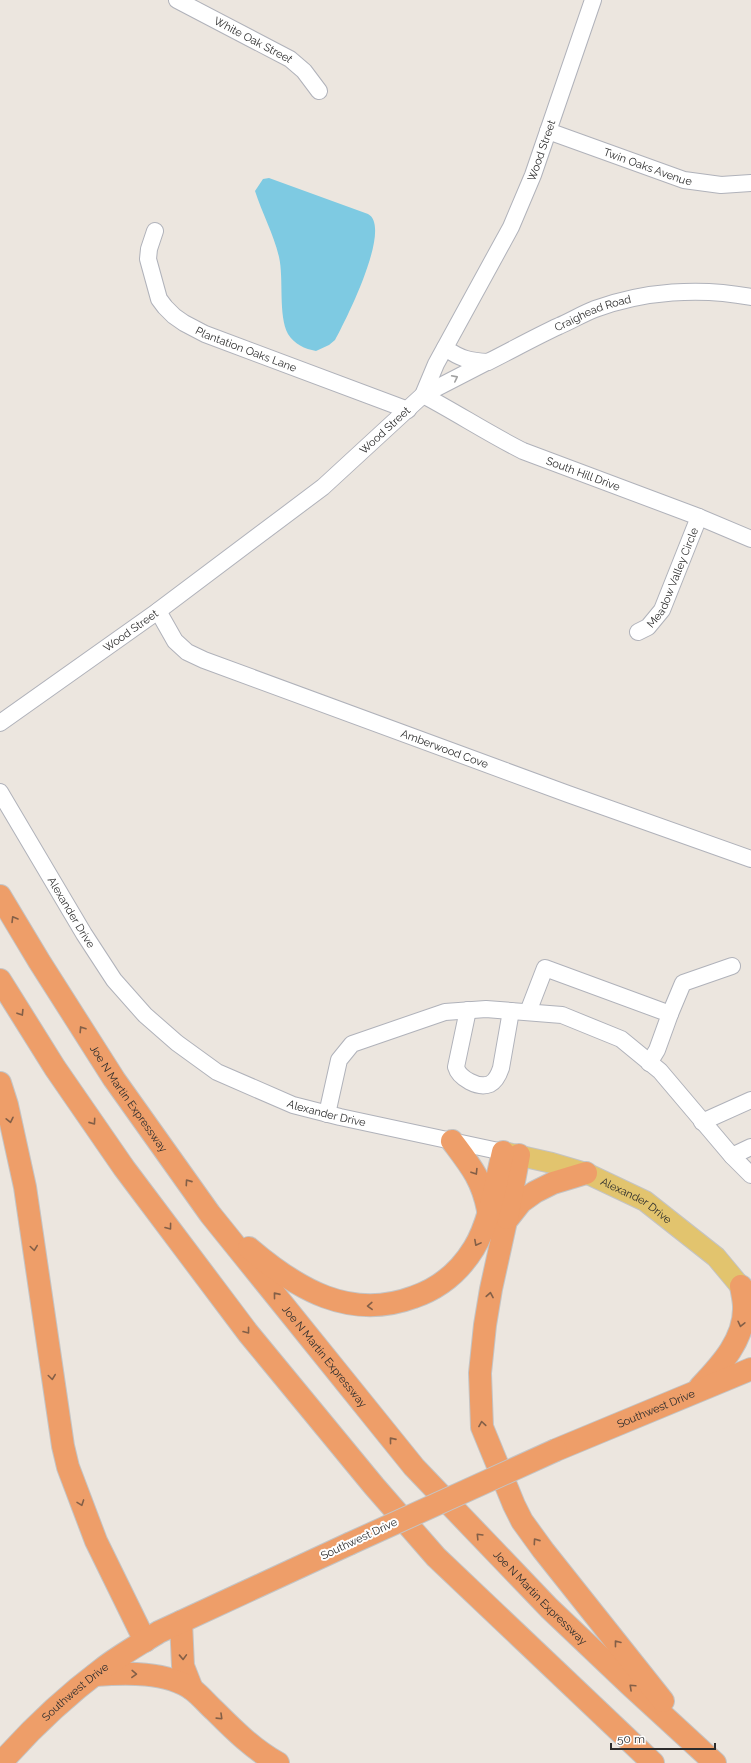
<svg xmlns="http://www.w3.org/2000/svg" width="751" height="1763" font-family="Raleway,sans-serif">
	<style>
		.water { fill: #7ecae2 }
		.lines { fill: none; stroke-linecap: round; stroke-linejoin: round }
		.minor-casing { stroke: #b0b2ba; stroke-width: 18 }
		.major-casing { stroke: #c4c4c4; stroke-width: 22 }
		.highway-casing { stroke: #c4c4c4; stroke-width: 24 }
		.minor { stroke: #fff; stroke-width: 16 }
		.major { stroke: #e2c46e; stroke-width: 20 }
		.highway { stroke: #ee9e69; stroke-width: 22 }
		.highway-bridge-casing { stroke: #c4c4c4; stroke-width: 24; stroke-linecap: butt }
		.highway-bridge { stroke: #ee9e69; stroke-width: 22 }
		.oneway { stroke: #a0a0a0 }
		.oneway2 { stroke: #835f47 }
		.labels { text-anchor: middle; dominant-baseline: central; stroke-width: 4; stroke-linejoin: round; paint-order: stroke }
		.street-label { font-size: 11px; fill: #2c2c2c; stroke: #fff }
	</style>
	<rect width="100%" height="100%" fill="#ece6df"/>
	<path class="water" d="M269,178L368,214C393,227 345,322 335,340L329,345L316,351C305,349 294,344 288,334C278,315 284,279 279,257C274,235 262,213 255,191L263,179Z"/>
	<g class="lines">
		<defs>
			<g id="minor">
				<path id="s1" d="M177,0L290,59L304,71L319,91"/>
				<path id="s2" d="M548,131L684,180L721,185L751,183"/>
				<path id="s3" d="M155,231L149,249L148,259L159,299L165,307L174,316L184,323L205,334L408,410"/>
				<path id="s4" d="M445,348C461,359 469,361 488,362C512,350 535,337 559,326C571,321 582,314 595,309C644,291 700,287 751,297"/>
				<path id="s5" d="M423,395C457,413 489,434 523,451L699,517L751,539"/>
				<path d="M423,395L487,362"/>
				<path id="s6" d="M158,611L175,641L187,652L204,660L568,794L751,859"/>
				<path id="s7" d="M638,632L648,627L662,610L699,517"/>
				<path id="s8" d="M0,723L158,611L323,487L423,395L436,364L511,227L533,175L593,0"/>
				<path id="s9" d="M0,792L84,934L114,980L145,1015L177,1043L217,1072L293,1105L340,1117L503,1152"/>
				<path d="M468,1010L456,1067C459,1078 478,1089 490,1084C496,1081 499,1074 501,1068L511,1011"/>
				<path d="M528,1012L545,968L670,1014L657,1050L649,1063"/>
				<path d="M670,1014L683,983L732,966"/>
				<path d="M327,1114L339,1060L352,1044L445,1012L486,1009L562,1015L621,1039L660,1071L732,1156L751,1147"/>
				<path d="M702,1122L751,1100"/>
				<path d="M732,1156L751,1175"/>
			</g>
			<g id="major">
				<path id="s10" d="M503,1152L552,1163L586,1173L645,1201L716,1257L751,1299"/>
			</g>
			<g id="highway">
				<path id="s11" d="M0,896L39,961L114,1079L210,1214L414,1467L549,1608L630,1685L715,1763"/>
				<path d="M0,980L55,1068L124,1168L248,1333L374,1486L436,1557L653,1763"/>
				<path d="M0,1083L7,1105L25,1187L63,1446L68,1467L96,1541L145,1641"/>
				<path d="M452,1141C470,1165 482,1179 488,1210"/>
				<path d="M586,1173L553,1183L535,1192L521,1202L506,1221L491,1289L485,1325L480,1373L482,1427L514,1505L522,1521L543,1550L663,1701"/>
				<path d="M507,1218L519,1155"/>
				<path d="M249,1248C297,1289 350,1321 414,1297C440,1288 460,1271 474,1248C490,1222 496,1181 503,1152"/>
				<path d="M700,1387C721,1365 745,1339 744,1307C744,1300 742,1293 741,1286"/>
				<path id="s12" d="M556,1450L751,1369"/>
				<path d="M181,1622L183,1666L192,1689"/>
				<path d="M95,1675C125,1673 167,1671 193,1690C201,1696 207,1704 215,1711C234,1730 254,1750 278,1763"/>
				<path id="s13" d="M1,1763C31,1729 66,1696 102,1669C120,1655 140,1644 159,1632L349,1544"/>
			</g>
		</defs>
		<use href="#minor" class="minor-casing"/>
		<use href="#major" class="major-casing"/>
		<use href="#highway" class="highway-casing"/>
		<use href="#minor" class="minor"/>
		<use href="#major" class="major"/>
		<use href="#highway" class="highway"/>
		<defs>
			<path id="highway-bridge" d="M349,1544L556,1450"/>
		</defs>
		<use href="#highway-bridge" class="highway-bridge-casing"/>
		<use href="#highway-bridge" class="highway-bridge"/>
	</g>
	<defs><path id="oneway-chevron" d="M-2-3.5L2.5 0L-2 3.5" fill="none" stroke-width="1.6" stroke-linecap="round" stroke-linejoin="round"/></defs>
	<use class="oneway" href="#oneway-chevron" transform="translate(455 378) rotate(-27)"/>
	<g class="oneway2">
		<use href="#oneway-chevron" transform="translate(14 919) rotate(-121)"/>
		<use href="#oneway-chevron" transform="translate(21 1013) rotate(58)"/>
		<use href="#oneway-chevron" transform="translate(82 1029) rotate(-123)"/>
		<use href="#oneway-chevron" transform="translate(10 1120) rotate(78)"/>
		<use href="#oneway-chevron" transform="translate(93 1122) rotate(55)"/>
		<use href="#oneway-chevron" transform="translate(475 1172) rotate(58)"/>
		<use href="#oneway-chevron" transform="translate(188 1182) rotate(-125)"/>
		<use href="#oneway-chevron" transform="translate(169 1227) rotate(53)"/>
		<use href="#oneway-chevron" transform="translate(477 1243) rotate(118)"/>
		<use href="#oneway-chevron" transform="translate(34 1248) rotate(82)"/>
		<use href="#oneway-chevron" transform="translate(276 1295) rotate(-129)"/>
		<use href="#oneway-chevron" transform="translate(490 1295) rotate(-80)"/>
		<use href="#oneway-chevron" transform="translate(370 1306) rotate(178)"/>
		<use href="#oneway-chevron" transform="translate(741 1324) rotate(103)"/>
		<use href="#oneway-chevron" transform="translate(247 1331) rotate(52)"/>
		<use href="#oneway-chevron" transform="translate(52 1377) rotate(82)"/>
		<use href="#oneway-chevron" transform="translate(482 1424) rotate(-99)"/>
		<use href="#oneway-chevron" transform="translate(392 1440) rotate(-129)"/>
		<use href="#oneway-chevron" transform="translate(81 1503) rotate(70)"/>
		<use href="#oneway-chevron" transform="translate(479 1536) rotate(-134)"/>
		<use href="#oneway-chevron" transform="translate(536 1541) rotate(-125)"/>
		<use href="#oneway-chevron" transform="translate(617 1643) rotate(-128)"/>
		<use href="#oneway-chevron" transform="translate(183 1657) rotate(88)"/>
		<use href="#oneway-chevron" transform="translate(134 1674) rotate(2)"/>
		<use href="#oneway-chevron" transform="translate(632 1687) rotate(-137)"/>
		<use href="#oneway-chevron" transform="translate(220 1717) rotate(44)"/>
	</g>
	<g class="labels">
		<g class="street-label">
			<text stroke="none"><textPath href="#s1" startOffset="86">White Oak Street</textPath></text>
			<text stroke="none"><textPath href="#s8" startOffset="808">Wood Street</textPath></text>
			<text stroke="none"><textPath href="#s2" startOffset="106">Twin Oaks Avenue</textPath></text>
			<text stroke="none"><textPath href="#s4" startOffset="162">Craighead Road</textPath></text>
			<text stroke="none"><textPath href="#s3" startOffset="173">Plantation Oaks Lane</textPath></text>
			<text stroke="none"><textPath href="#s8" startOffset="484">Wood Street</textPath></text>
			<text stroke="none"><textPath href="#s5" startOffset="179">South Hill Drive</textPath></text>
			<text stroke="none"><textPath href="#s7" startOffset="67">Meadow Valley Circle</textPath></text>
			<text stroke="none"><textPath href="#s8" startOffset="160">Wood Street</textPath></text>
			<text stroke="none"><textPath href="#s6" startOffset="326">Amberwood Cove</textPath></text>
			<text stroke="none"><textPath href="#s9" startOffset="140">Alexander Drive</textPath></text>
			<text stroke="none"><textPath href="#s11" startOffset="240">Joe N Martin Expressway</textPath></text>
			<text stroke="none"><textPath href="#s9" startOffset="476">Alexander Drive</textPath></text>
			<text stroke="none"><textPath href="#s10" startOffset="143">Alexander Drive</textPath></text>
			<text stroke="none"><textPath href="#s11" startOffset="564">Joe N Martin Expressway</textPath></text>
			<text stroke="none"><textPath href="#s12" startOffset="108">Southwest Drive</textPath></text>
			<text transform="translate(359 1539) rotate(-25)">Southwest Drive</text>
			<text stroke="none"><textPath href="#s11" startOffset="888">Joe N Martin Expressway</textPath></text>
			<text stroke="none"><textPath href="#s13" startOffset="103">Southwest Drive</textPath></text>
		</g>
	</g>
	<path d="M611 1743v6h104v-6" fill="none" stroke="#2c2c2c" stroke-width="2"/>
	<text x="617" y="1743" font-size="12" fill="#2c2c2c" stroke="#ffffff" stroke-width="3" paint-order="stroke">50 m</text>
</svg>
